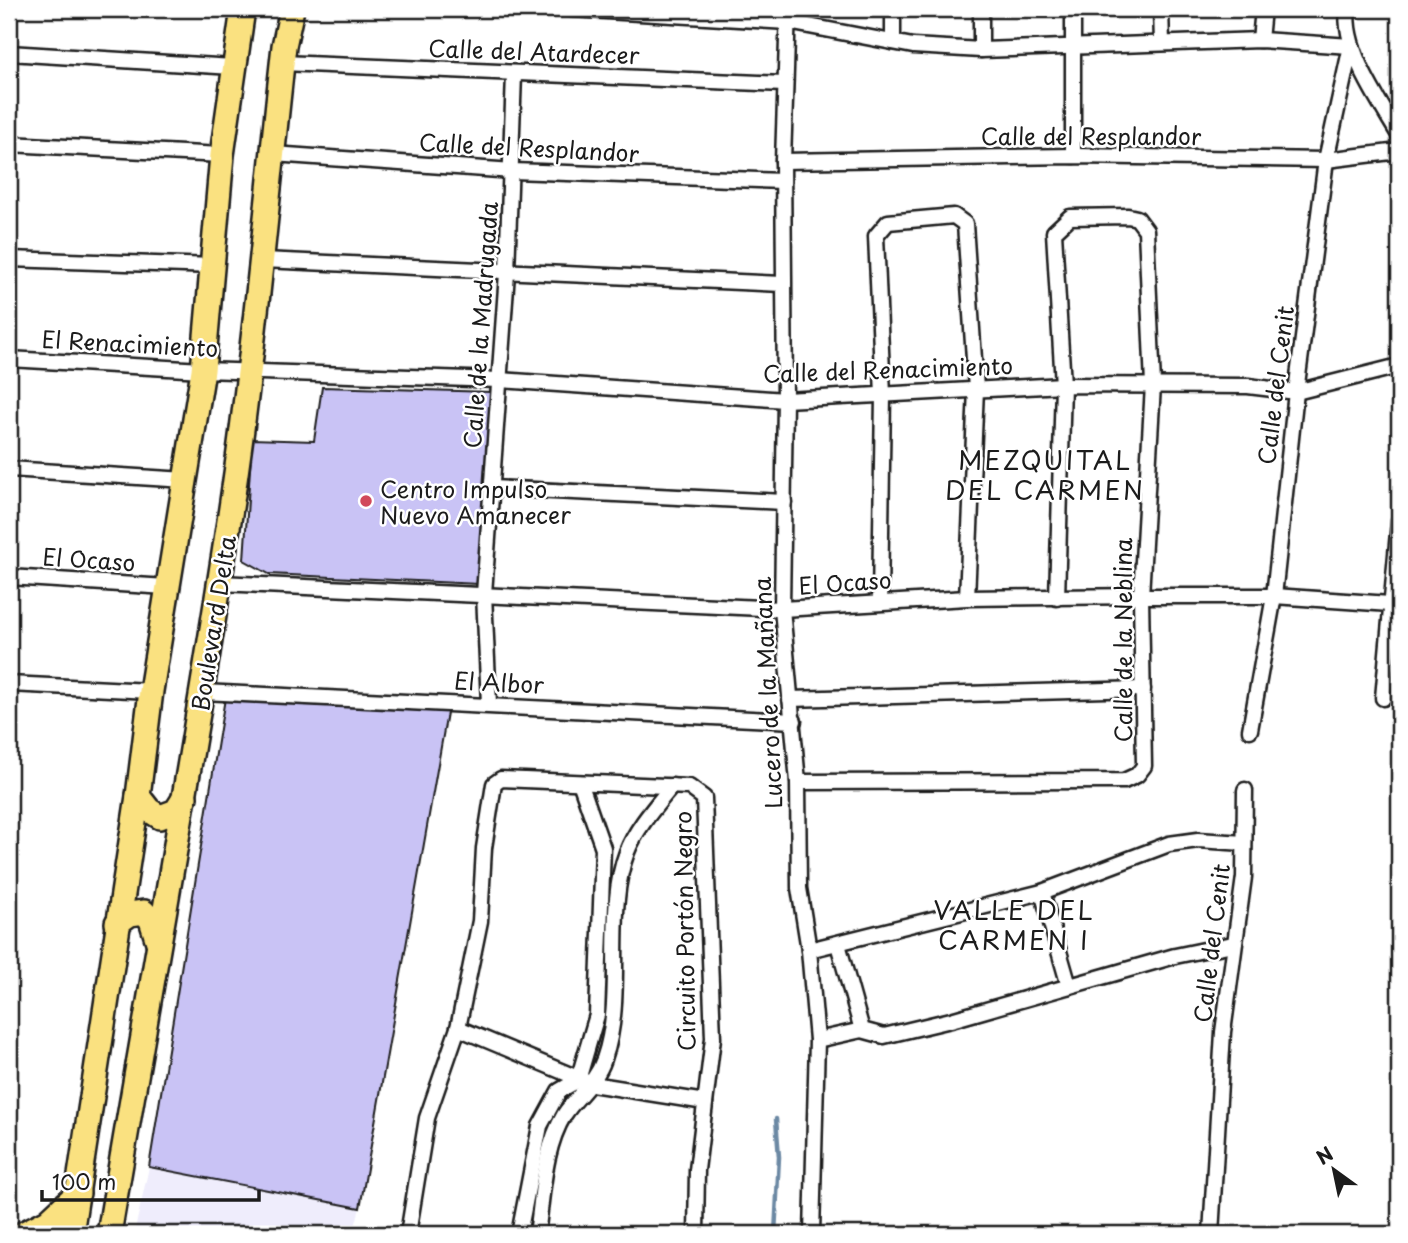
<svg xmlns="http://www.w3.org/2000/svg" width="1408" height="1243" font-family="'Playpen Sans',sans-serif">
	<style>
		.built { fill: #efedfc }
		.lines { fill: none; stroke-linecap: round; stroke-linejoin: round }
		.stream { stroke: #6c89a4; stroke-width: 4.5 }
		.building { fill: #c9c3f5; stroke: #1c1c1c; stroke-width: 2 }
		.street-casing { stroke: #1c1c1c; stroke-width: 19 }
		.primary-casing { stroke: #1c1c1c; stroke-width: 28 }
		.street { stroke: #fff; stroke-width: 14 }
		.primary { stroke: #fae180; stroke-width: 23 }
		.poi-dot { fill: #d1495b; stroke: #fff; stroke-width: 2.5 }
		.labels { text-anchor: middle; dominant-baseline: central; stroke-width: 5; stroke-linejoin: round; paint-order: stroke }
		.street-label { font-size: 23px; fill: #1c1c1c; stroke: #fff }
		.poi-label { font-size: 23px; fill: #1c1c1c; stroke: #fff; text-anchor: start }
		.quarter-label { font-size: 26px; letter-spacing: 2px; fill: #1c1c1c; stroke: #fff }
	</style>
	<rect width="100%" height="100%" fill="#fff"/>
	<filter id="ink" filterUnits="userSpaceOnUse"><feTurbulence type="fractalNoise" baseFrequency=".0143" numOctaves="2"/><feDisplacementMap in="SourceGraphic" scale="14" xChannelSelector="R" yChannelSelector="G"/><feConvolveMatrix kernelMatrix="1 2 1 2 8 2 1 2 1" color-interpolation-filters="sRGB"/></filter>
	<g filter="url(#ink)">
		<path class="built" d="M149,1167L360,1208L353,1234H134Z"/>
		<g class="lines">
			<path class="stream" d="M775,1234L779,1157L776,1119"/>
		</g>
		<g class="building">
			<path d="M322,387L491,392L479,584L269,574L244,560L252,439L314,441Z"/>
			<path d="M225,698L448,707L360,1208L149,1167Z"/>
		</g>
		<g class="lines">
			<defs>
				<g id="street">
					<path d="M572,9L788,22L913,46L981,50L1260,40L1351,46"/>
					<path d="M788,9L783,161L785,400L782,609L798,782L799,888L809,950L817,1040L812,1234"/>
					<path d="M1073,9V156"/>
					<path d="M1161,9L1162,43"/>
					<path d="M1348,9C1342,48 1379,101 1399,135"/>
					<path d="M1260,40L1263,9"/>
					<path d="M893,42V9"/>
					<path d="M981,50V9"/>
					<path d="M9,53L233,67"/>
					<path d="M282,63L784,84"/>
					<path d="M9,144L222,155"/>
					<path d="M273,154L513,171L783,181"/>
					<path d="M783,161L1073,156L1326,160L1399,151"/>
					<path d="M9,259L214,266"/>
					<path d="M263,260L783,284"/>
					<path d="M9,359L203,370L499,380L785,400L1063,385L1248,386L1296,392L1399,366"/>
					<path d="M9,469L186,480"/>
					<path d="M492,488L784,502"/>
					<path d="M9,577L167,587"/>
					<path d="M219,583L782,609L967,598L1141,596H1274L1390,604"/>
					<path d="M880,602L883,395L876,236L888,222L954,216L965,224L976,389L967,598"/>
					<path d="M9,684L151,691"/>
					<path d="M203,692L794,721"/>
					<path d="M1383,698L1399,521"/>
					<path d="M790,699L1143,689"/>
					<path d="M489,704L484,594L507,273L514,74"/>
					<path d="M1250,730L1274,596L1296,392L1326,160L1351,46"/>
					<path d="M798,782L1124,781L1137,775L1144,766L1141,596L1153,385L1146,230L1137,218L1128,216L1070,217L1054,232L1063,385L1057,598"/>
					<path d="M1042,892L1069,986"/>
					<path d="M838,944L862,1030L884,1036L951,1020L1175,956L1233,944"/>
					<path d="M809,950L1042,892L1169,844L1198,840L1244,843"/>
					<path d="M458,1028L592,1084L705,1102"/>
					<path d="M817,1040L862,1030"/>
					<path d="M408,1234L427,1118L458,1028L480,921L484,848L494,784L501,779L689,787L704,798L713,1038L697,1170L696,1234"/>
					<path d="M519,1234L540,1126L559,1091L578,1080L597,1015L603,848L581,785"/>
					<path d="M537,1234C543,1195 543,1150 564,1115C577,1095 596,1083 604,1059C626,998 604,911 627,852C636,828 656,806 672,786"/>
					<path d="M1211,1234L1223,1032L1244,877L1245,790"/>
				</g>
				<g id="primary">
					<path d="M138,796L149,810L160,817L176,811L185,797"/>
					<path d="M117,923L130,914L144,912L151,920L158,942"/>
					<path d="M22,1234L48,1221L78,1193"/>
					<path d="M71,1234L138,796L151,691L203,370L222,155L243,9"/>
					<path d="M109,1234C150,992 194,751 231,508C254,355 267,200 284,46L292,9"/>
				</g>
			</defs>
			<use href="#street" class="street-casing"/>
			<use href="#primary" class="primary-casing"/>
			<use href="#street" class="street"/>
			<use href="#primary" class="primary"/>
		</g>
	</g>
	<circle class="poi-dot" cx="366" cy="501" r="7"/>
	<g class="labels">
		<g class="street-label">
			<text transform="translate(534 51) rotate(2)">Calle del Atardecer</text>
			<text x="1091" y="135">Calle del Resplandor</text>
			<text transform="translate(529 147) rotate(3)">Calle del Resplandor</text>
			<text transform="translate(480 325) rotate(-86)">Calle de la Madrugada</text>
			<text transform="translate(130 343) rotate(3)">El Renacimiento</text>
			<text transform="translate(888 369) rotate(-2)">Calle del Renacimiento</text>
			<text transform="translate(1275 385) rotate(-83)">Calle del Cenit</text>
			<text transform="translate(89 559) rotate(4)">El Ocaso</text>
			<text transform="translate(845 582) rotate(-4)">El Ocaso</text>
			<text transform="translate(213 623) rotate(-81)">Boulevard Delta</text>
			<text transform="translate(1122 640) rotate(-90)">Calle de la Neblina</text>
			<text transform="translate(499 682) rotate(3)">El Albor</text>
			<text transform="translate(767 693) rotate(-93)">Lucero de la Mañana</text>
			<text transform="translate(684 931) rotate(-91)">Circuito Portón Negro</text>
			<text transform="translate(1211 943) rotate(-83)">Calle del Cenit</text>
		</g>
		<g class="poi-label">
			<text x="380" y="488">Centro Impulso<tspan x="380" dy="26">Nuevo Amanecer</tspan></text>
		</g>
		<g class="quarter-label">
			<text x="1045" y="459">MEZQUITAL<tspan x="1045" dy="30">DEL CARMEN</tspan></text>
			<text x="1014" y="909">VALLE DEL<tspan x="1014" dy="30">CARMEN I</tspan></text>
		</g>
	</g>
	<rect width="1408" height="1243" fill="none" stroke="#fff" stroke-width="35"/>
	<rect x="18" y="18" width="1373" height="1208" fill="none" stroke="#1c1c1c" stroke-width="2.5" filter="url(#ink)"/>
	<g transform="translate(1334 1170) rotate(327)" stroke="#ffffff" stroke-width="5" paint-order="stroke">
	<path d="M0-5L12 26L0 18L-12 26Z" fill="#1c1c1c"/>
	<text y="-10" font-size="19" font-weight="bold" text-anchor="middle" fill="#1c1c1c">N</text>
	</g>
	<path d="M42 1190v10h217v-10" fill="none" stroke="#1c1c1c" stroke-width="3.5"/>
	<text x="52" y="1190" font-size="21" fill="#1c1c1c" stroke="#ffffff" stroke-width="5" paint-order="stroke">100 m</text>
</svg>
